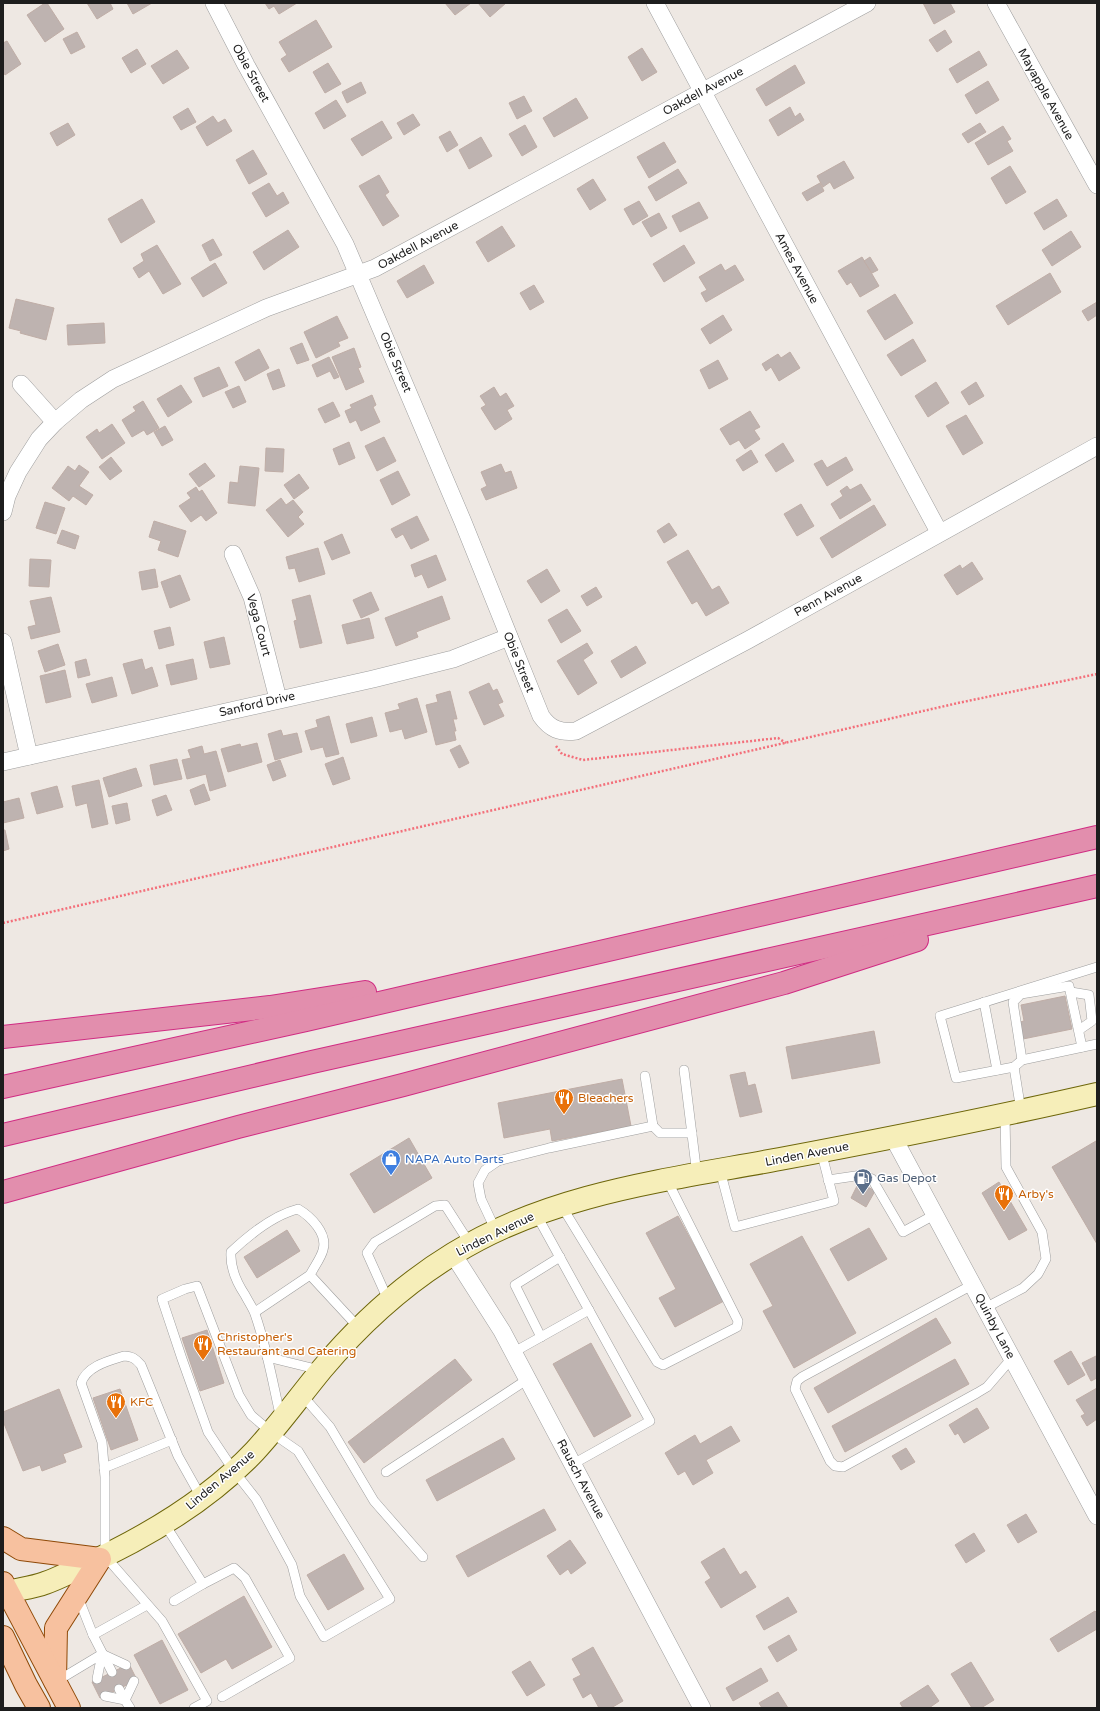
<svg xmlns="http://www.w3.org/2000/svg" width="1100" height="1711" font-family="'Varela Round',sans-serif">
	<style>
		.building { fill: #beb3b0; stroke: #bfada6 }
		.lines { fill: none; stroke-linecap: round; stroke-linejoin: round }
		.service-casing { stroke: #9e9e9e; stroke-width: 10 }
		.minor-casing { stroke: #9e9e9e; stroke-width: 18 }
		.secondary-casing { stroke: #6e660a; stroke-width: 24 }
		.primary-casing { stroke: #8f4907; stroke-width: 24 }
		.motorway-casing { stroke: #d02c83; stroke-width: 24 }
		.path { stroke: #f36f7a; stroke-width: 2.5; stroke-dasharray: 2 2; stroke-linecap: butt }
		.service { stroke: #fff; stroke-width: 9 }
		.minor { stroke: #fff; stroke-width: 17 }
		.secondary { stroke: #f6eeb9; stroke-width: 22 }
		.primary { stroke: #f7c19f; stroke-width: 22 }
		.motorway { stroke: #e28ead; stroke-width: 22 }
		.labels { text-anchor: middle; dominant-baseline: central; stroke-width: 3; stroke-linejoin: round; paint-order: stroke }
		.street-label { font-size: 12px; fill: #1d1d1d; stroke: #fff }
		.food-label { font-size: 12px; fill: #c56008; stroke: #fff; text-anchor: start }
		.shop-label { font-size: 12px; fill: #366cbe; stroke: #fff; text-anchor: start }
		.service-label { font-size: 12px; fill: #4e5e75; stroke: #fff; text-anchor: start }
	</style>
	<rect width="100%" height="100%" fill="#eee8e3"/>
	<g class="building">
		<path d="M45,3H47L64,29L45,42L27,15Z"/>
		<path d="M87,3H110L113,9L97,19Z"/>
		<path d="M127,3H152L133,14Z"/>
		<path d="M265,3H297L279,14L274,6L269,9Z"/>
		<path d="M445,3H471L455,15Z"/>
		<path d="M478,3H506L490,17Z"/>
		<path d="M923,3H950L955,12L934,24Z"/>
		<path d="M316,20L332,47L289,72L281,59L287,55L279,42Z"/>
		<path d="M945,30L952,42L937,52L929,40Z"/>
		<path d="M77,32L85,47L71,54L63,39Z"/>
		<path d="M7,41L21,64L5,75L3,71V43Z"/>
		<path d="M642,48L657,72L642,81L628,57Z"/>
		<path d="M137,49L146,64L131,73L122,58Z"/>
		<path d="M177,50L189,68L163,84L151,66Z"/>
		<path d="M979,51L987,65L957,83L949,69Z"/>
		<path d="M328,63L341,84L325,93L313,72Z"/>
		<path d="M795,65L805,83L766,106L756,89Z"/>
		<path d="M988,81L999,100L976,114L965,95Z"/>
		<path d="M361,82L366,93L347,103L342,92Z"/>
		<path d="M524,96L532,111L517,119L509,103Z"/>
		<path d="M576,98L588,118L554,137L543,118Z"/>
		<path d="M336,100L346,116L324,129L315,113Z"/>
		<path d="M790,107L795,117L800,113L804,120L778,136L769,120Z"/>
		<path d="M188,108L196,122L181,130L173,117Z"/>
		<path d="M413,114L420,125L404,135L397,123Z"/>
		<path d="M213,116L218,123L225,119L232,131L207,146L196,127Z"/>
		<path d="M382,121L392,138L362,156L351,139Z"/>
		<path d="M68,123L75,135L57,146L50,133Z"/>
		<path d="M980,123L986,132L968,143L962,134Z"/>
		<path d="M525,125L537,147L522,156L509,134Z"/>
		<path d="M1003,126L1011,139L1007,141L1013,151L988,165L975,143Z"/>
		<path d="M450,131L458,145L447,152L439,137Z"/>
		<path d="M481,137L492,156L469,169L459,150Z"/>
		<path d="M664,142L676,162L649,178L637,157Z"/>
		<path d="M253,150L267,174L249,184L236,160Z"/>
		<path d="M844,161L854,178L834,189L830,182L823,187L817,176Z"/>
		<path d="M1010,166L1026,192L1006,204L991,178Z"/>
		<path d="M678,169L687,183L656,201L648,187Z"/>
		<path d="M379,175L389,192L385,195L399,216L383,226L359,186Z"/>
		<path d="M593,179L606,200L590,210L577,189Z"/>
		<path d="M269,183L277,196L283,192L289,203L266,217L252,193Z"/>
		<path d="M820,183L824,191L807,201L802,193Z"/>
		<path d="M142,199L155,222L121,243L108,219Z"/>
		<path d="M1057,199L1067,216L1044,230L1034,213Z"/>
		<path d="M639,201L648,216L633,225L624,209Z"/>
		<path d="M699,202L708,218L680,232L672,216Z"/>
		<path d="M659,213L667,228L651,237L642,222Z"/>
		<path d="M502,226L515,246L488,262L476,242Z"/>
		<path d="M288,230L299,247L264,270L253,252Z"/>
		<path d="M1071,231L1081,247L1052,266L1042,250Z"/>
		<path d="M213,239L222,255L210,261L202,245Z"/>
		<path d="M157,245L181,284L163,294L149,271L139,278L133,268L144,261L141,254Z"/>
		<path d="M684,245L695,263L664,282L653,264Z"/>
		<path d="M862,257L879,286L860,297L851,282L847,285L838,271Z"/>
		<path d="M870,257L878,270L872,273L864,261Z"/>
		<path d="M215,263L227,283L203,297L191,278Z"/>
		<path d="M721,264L725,271L735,265L744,280L706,302L701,293L707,290L699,277Z"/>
		<path d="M424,265L434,283L407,298L397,281Z"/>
		<path d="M1050,273L1061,292L1008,325L996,306Z"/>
		<path d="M534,285L544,302L530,310L520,293Z"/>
		<path d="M895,294L913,323L885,340L867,311Z"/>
		<path d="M16,299L54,308L46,340L20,333L21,331L9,328Z"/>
		<path d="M1097,302V315L1088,321L1082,311Z"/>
		<path d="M723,315L732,330L710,344L701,329Z"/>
		<path d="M337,316L348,338L338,342L340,346L316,358L304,332Z"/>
		<path d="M104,323L105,343L68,345L67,325Z"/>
		<path d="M913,339L926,361L901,376L887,355Z"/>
		<path d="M302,343L309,360L297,364L290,348Z"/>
		<path d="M354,348L361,367L358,368L364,382L346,390L332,357Z"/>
		<path d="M259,349L269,368L245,381L235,362Z"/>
		<path d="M790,352L800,368L779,381L771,367L766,371L762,364L778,354L781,358Z"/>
		<path d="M329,357L339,377L334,379L330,371L317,377L312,365Z"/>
		<path d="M718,360L728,379L709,389L700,370Z"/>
		<path d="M219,367L228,386L203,397L194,378Z"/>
		<path d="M279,369L285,386L273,390L267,374Z"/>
		<path d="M936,382L949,403L928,417L915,396Z"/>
		<path d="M976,382L984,396L969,405L961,392Z"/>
		<path d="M181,385L192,402L168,417L157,399Z"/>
		<path d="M239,386L246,402L233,408L225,392Z"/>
		<path d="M494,387L500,397L506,393L514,406L507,410L512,419L495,430L481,408L486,405L480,396Z"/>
		<path d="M372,395L376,405L373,407L380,422L361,431L356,420L350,423L345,411L352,408L350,405Z"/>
		<path d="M143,401L159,428L147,435L144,430L132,437L122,420L136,411L133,407Z"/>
		<path d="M333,402L340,416L325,423L318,409Z"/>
		<path d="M750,411L760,427L754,430L760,439L745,449L739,440L730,445L720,429Z"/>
		<path d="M966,415L983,443L963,455L946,426Z"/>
		<path d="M112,424L125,443L102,459L86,437L97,429L99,433Z"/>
		<path d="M165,426L173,440L162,446L154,432Z"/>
		<path d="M384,437L396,461L377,471L365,446Z"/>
		<path d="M349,442L355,458L339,465L333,449Z"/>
		<path d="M783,443L794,461L776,472L765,455Z"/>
		<path d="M266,448L284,449L283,472L265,471Z"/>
		<path d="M751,450L758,462L743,471L736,460Z"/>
		<path d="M111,457L122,471L110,480L99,467Z"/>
		<path d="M846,457L853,470L827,486L814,464L822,460L827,468Z"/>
		<path d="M205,463L215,476L199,487L189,474Z"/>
		<path d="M501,464L505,473L511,471L517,488L486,500L481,489L487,486L481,472Z"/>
		<path d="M79,465L89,472L79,486L93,495L86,505L73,496L69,501L52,488L68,466L75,471Z"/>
		<path d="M240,466L259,468L255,506L228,503L230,482L238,483Z"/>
		<path d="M398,471L410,495L392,505L380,480Z"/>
		<path d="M299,474L309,488L294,499L284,485Z"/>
		<path d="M861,484L871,500L840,519L831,504L843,496L840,491L847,486L850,490Z"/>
		<path d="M196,487L199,492L202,490L217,513L206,521L201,515L191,522L179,506L191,498L187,493Z"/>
		<path d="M281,498L286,505L293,500L303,512L298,517L304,524L288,537L266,510Z"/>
		<path d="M45,502L65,508L56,534L36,528Z"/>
		<path d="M801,504L814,526L797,536L784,514Z"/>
		<path d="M874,505L886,525L832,558L820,538Z"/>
		<path d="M417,516L429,540L411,549L403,534L396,538L391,529Z"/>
		<path d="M154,521L186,531L178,557L158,550L161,541L149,537Z"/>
		<path d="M669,523L677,535L664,543L657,531Z"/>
		<path d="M62,530L79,536L75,549L57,543Z"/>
		<path d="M342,534L350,553L332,560L324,542Z"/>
		<path d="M318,548L325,574L299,582L295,568L289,569L286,557Z"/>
		<path d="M688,550L712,590L719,586L729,603L706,616L697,601L692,604L667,562Z"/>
		<path d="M436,555L446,580L428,588L422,574L415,577L411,565Z"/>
		<path d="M30,559L51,560L49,587L29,586Z"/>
		<path d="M972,562L983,579L957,595L944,575L960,565L962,569Z"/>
		<path d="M155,569L158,587L142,590L139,572Z"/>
		<path d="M547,569L560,591L541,603L527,581Z"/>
		<path d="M180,575L190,600L170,608L161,582Z"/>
		<path d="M596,587L602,597L587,606L581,596Z"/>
		<path d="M371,592L379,610L361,618L353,600Z"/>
		<path d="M310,595L322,643L300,648L294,621L297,620L292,600Z"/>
		<path d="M442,596L450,619L416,632L418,637L396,646L385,618Z"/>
		<path d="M51,597L60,632L31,639L28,627L36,625L30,601Z"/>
		<path d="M567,609L581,631L561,643L548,620Z"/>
		<path d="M369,618L374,638L347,644L342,625Z"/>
		<path d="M170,627L174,645L159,649L154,631Z"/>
		<path d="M224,637L230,664L210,668L204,642Z"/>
		<path d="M587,643L593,653L583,660L597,683L578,695L557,661Z"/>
		<path d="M58,644L65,665L45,672L38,651Z"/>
		<path d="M636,646L646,663L621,678L611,661Z"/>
		<path d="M86,659L90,675L78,678L75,662Z"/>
		<path d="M142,659L145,670L152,667L158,686L132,694L123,664Z"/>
		<path d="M193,659L197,679L171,685L166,665Z"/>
		<path d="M65,670L71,697L46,703L40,676Z"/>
		<path d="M112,677L117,696L92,703L86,684Z"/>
		<path d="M489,683L493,691L497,689L503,702L498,704L504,716L484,725L469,692Z"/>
		<path d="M450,691L457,719H453L456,731H454L456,740L436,745L426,705L438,702L436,695Z"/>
		<path d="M417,698L427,732L405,739L402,729L390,732L385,713L400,709L398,704Z"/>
		<path d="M329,716L339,754L326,757L323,747L311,750L305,731L318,727L316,720Z"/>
		<path d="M372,717L377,736L351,743L346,724Z"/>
		<path d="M281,730L283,736L297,733L302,752L275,760L268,734Z"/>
		<path d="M257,743L262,762L228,772L221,749L240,744L241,747Z"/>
		<path d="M460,745L469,763L459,768L450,750Z"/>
		<path d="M202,746L204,754L216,751L226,786L210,791L206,774L187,779L182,760L191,758L188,750Z"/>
		<path d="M343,757L350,779L333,785L325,764Z"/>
		<path d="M177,759L182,779L154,785L150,765Z"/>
		<path d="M280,760L286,776L273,781L267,765Z"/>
		<path d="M136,768L142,786L109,797L103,778Z"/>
		<path d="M99,780L108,824L92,828L87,803L76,806L72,786Z"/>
		<path d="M204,784L210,800L195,805L190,790Z"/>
		<path d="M57,786L63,807L37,814L31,793Z"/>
		<path d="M166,795L172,810L157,816L152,800Z"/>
		<path d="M19,798L24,818L3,823V800V802Z"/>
		<path d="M127,803L130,820L116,824L112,806Z"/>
		<path d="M3,830H5L9,849L3,851Z"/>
		<path d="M1065,996L1072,1029L1023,1039L1020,1022L1024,1021L1021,1005Z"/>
		<path d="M874,1031L880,1063L792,1079L786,1047Z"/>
		<path d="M745,1072L748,1086L755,1084L762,1112L740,1117L730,1075Z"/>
		<path d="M622,1079L631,1126L552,1141L550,1129L504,1138L498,1103Z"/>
		<path d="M409,1138L432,1178L374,1213L350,1174Z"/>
		<path d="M1096,1141L1097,1142V1244L1052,1167Z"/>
		<path d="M859,1182L875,1191L866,1207L851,1198Z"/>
		<path d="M999,1182L1027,1230L1009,1240L982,1193Z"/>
		<path d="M678,1216L724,1301L675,1327L659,1298L676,1289L646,1233Z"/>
		<path d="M869,1228L887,1259L848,1281L830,1249Z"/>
		<path d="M287,1230L300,1251L257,1278L244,1257Z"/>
		<path d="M802,1236L856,1333L794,1368L763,1311L773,1306L750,1264Z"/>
		<path d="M936,1318L951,1343L828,1413L814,1388Z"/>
		<path d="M207,1330L224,1383L200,1391L182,1338Z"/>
		<path d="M591,1343L631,1416L594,1437L553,1364Z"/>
		<path d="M1071,1351L1085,1375L1068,1385L1054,1361Z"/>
		<path d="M1096,1356L1097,1358V1378L1091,1381L1082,1363Z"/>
		<path d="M455,1359L472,1380L364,1463L348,1442Z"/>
		<path d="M955,1359L969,1384L845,1452L832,1426Z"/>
		<path d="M1097,1388V1419L1087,1426L1081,1416L1085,1414L1076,1400Z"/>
		<path d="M59,1389L82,1447L63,1454L66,1462L42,1471L40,1465L23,1471L3,1421V1412Z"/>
		<path d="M120,1389L138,1440L111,1450L93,1398Z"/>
		<path d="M977,1408L989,1428L964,1443L958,1433L955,1435L949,1425Z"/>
		<path d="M731,1426L740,1441L706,1460L713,1473L693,1485L685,1471L678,1475L665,1453L695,1435L700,1444Z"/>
		<path d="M503,1438L515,1459L437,1501L426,1480Z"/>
		<path d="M906,1448L915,1462L901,1470L892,1456Z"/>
		<path d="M544,1509L556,1530L468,1577L456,1556Z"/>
		<path d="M1026,1514L1037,1532L1018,1543L1007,1525Z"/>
		<path d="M974,1533L985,1551L966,1563L955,1545Z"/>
		<path d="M570,1540L586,1563L571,1574L568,1569L560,1575L547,1556Z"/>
		<path d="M724,1548L740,1575L746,1571L756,1587L721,1608L705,1582L711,1578L701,1562Z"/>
		<path d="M344,1554L364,1589L328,1610L307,1575Z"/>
		<path d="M244,1596L272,1647L232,1669L226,1659L201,1673L178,1634Z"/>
		<path d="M788,1597L797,1612L764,1630L756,1616Z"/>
		<path d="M1095,1611L1097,1613V1629L1058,1652L1050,1639Z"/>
		<path d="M789,1635L797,1650L777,1662L768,1647Z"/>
		<path d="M162,1640L188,1690L160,1704L134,1655Z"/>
		<path d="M593,1647L623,1701L611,1708H599L591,1693L583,1698L573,1679L581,1675L572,1659Z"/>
		<path d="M530,1661L545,1685L527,1696L512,1672Z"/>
		<path d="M971,1662L994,1700L981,1708H972L951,1674Z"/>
		<path d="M129,1664L137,1680L100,1698L92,1682Z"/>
		<path d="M761,1668L768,1681L733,1701L726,1688Z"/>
		<path d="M928,1685L939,1701L929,1708H903L900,1703Z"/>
		<path d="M778,1692L788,1708H762L759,1703Z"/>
	</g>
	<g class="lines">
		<defs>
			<g id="service">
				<path d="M1097,967L940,1016L956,1078L1014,1067L1022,1060L1097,1044"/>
				<path d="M1071,992L1089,995L1092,1021L1079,1030"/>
				<path d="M984,1002L997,1070"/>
				<path d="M1022,1060L1013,1002L1021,994L1069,986L1082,1047"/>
				<path d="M1014,1067L1021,1111"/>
				<path d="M684,1070L697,1175"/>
				<path d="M645,1076L653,1126L660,1133H692"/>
				<path d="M720,1170L735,1227L834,1201L821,1151"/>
				<path d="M828,1180L862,1175L872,1179L903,1232L934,1215"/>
				<path d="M561,1205L657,1362L663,1365L737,1327L738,1321L667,1180"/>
				<path d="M536,1214L650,1421L573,1464"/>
				<path d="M496,1231L481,1199L478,1183L485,1170L498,1161L549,1148L653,1126"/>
				<path d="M972,1285L802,1377L797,1381L795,1389L830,1461L835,1466L843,1467L977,1393L987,1387L1012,1358"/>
				<path d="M197,1286L239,1395L251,1415L272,1433L298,1451L390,1599L324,1637L300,1596L292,1565L256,1499L234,1471L208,1432L182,1359L162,1299L185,1289Z"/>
				<path d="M389,1302L367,1253L375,1242L435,1206L445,1205L470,1244"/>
				<path d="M985,1308L1023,1288L1038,1274L1046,1259L1042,1232L1006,1167L1005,1115"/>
				<path d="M255,1312L310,1275"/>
				<path d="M541,1337L515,1285L560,1257"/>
				<path d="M514,1352L589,1310"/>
				<path d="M267,1357L320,1370"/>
				<path d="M302,1395L330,1427L374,1501L423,1557"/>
				<path d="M281,1419C273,1384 267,1348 255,1314C253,1308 248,1301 245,1295C237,1283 230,1267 231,1252C248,1236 274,1215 298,1209C310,1216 328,1233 323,1250C321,1258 314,1267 310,1275L360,1329"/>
				<path d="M104,1468L172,1440"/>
				<path d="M386,1472L528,1379"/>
				<path d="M164,1523L203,1584L234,1568L245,1578L290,1658L222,1697"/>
				<path d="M78,1597L93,1635"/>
				<path d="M174,1601L203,1584"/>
				<path d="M102,1654L126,1665"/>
				<path d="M112,1672L93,1635L147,1605"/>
				<path d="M57,1681L102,1654L97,1679"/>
				<path d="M119,1689L125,1700"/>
				<path d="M105,1696L125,1700L130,1708"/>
				<path d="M125,1700L134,1681"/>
				<path d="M194,1708L207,1701L162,1621L105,1556V1477L102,1442L81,1383C87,1366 108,1361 124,1356C132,1356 136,1359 141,1365L178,1456L201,1497"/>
			</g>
			<g id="minor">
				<path d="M214,3L246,65L345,244L463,522L541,716C550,729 560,733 576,731L748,640L1097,446"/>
				<path d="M655,3L939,532"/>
				<path d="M996,3L1097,185"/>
				<path d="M21,384L55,422"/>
				<path d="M3,512L7,496L18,472L39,439L55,422L81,400L113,379L266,308L375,268L867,3"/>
				<path d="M233,554L252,597L278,699"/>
				<path d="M3,642L29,756"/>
				<path d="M3,762L373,679L453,659L509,637"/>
				<path d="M893,1137L1097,1516"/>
				<path d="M453,1254L502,1331L702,1708"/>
			</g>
			<path id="secondary" d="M3,1593C17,1589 32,1588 45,1583C57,1579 68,1573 79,1568C143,1539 207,1502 255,1451C279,1425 299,1397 322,1369C359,1325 404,1284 453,1254C551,1193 668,1180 780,1159C886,1139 992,1118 1097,1094"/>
			<g id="primary">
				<path d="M3,1538L21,1549L100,1559L56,1628L55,1681"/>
				<path d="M3,1583L69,1708"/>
				<path d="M3,1637L26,1685L39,1708"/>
			</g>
			<g id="motorway">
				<path d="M3,1037L270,1007L365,992"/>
				<path d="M3,1087L306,1020L1097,837"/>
				<path d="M3,1135L312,1062L1097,886"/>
				<path d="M3,1192L238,1127L403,1085L784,983L917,940"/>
			</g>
		</defs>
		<use href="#service" class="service-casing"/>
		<use href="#minor" class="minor-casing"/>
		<use href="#secondary" class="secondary-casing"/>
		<use href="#primary" class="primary-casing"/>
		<use href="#motorway" class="motorway-casing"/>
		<g class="path">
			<path d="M556,746L562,754L583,760L778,738L786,743"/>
			<path d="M3,923L958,703L1097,674"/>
		</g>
		<use href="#service" class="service"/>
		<use href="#minor" class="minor"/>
		<use href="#secondary" class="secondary"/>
		<use href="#primary" class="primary"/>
		<use href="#motorway" class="motorway"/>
	</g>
	<defs>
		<symbol id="restaurant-pin" viewBox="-11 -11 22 30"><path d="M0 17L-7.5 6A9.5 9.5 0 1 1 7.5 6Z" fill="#e8710a" stroke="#fff"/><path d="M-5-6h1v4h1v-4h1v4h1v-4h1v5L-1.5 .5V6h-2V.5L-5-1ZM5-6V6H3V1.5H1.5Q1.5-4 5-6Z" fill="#fff"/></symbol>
		<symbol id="shop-pin" viewBox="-11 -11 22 30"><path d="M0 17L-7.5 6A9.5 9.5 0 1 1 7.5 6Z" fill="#3f7fe0" stroke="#fff"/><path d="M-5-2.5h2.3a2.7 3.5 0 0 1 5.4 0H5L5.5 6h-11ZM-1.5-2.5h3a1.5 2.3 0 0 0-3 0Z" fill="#fff"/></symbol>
		<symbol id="fuel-pin" viewBox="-11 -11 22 30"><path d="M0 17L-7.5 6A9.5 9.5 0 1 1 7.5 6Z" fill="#5c6f8a" stroke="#fff"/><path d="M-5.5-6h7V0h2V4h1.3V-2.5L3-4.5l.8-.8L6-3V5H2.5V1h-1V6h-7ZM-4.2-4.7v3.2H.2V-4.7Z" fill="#fff"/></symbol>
	</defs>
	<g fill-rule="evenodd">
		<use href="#restaurant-pin" x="553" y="1087" width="22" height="30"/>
		<use href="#shop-pin" x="380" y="1148" width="22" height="30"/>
		<use href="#fuel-pin" x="852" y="1167" width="22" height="30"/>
		<use href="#restaurant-pin" x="993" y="1183" width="22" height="30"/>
		<use href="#restaurant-pin" x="192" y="1333" width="22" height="30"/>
		<use href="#restaurant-pin" x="105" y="1391" width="22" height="30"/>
	</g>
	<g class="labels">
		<g class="street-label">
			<text transform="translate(251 73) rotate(61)">Obie Street</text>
			<text transform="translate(703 91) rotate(-28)">Oakdell Avenue</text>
			<text transform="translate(1046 94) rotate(61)">Mayapple Avenue</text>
			<text transform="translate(418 245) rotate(-28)">Oakdell Avenue</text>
			<text transform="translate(797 268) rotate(62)">Ames Avenue</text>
			<text transform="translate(396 362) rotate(67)">Obie Street</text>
			<text transform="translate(828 595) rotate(-29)">Penn Avenue</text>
			<text transform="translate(259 625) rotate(75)">Vega Court</text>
			<text transform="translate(519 662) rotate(68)">Obie Street</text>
			<text transform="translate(257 704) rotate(-13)">Sanford Drive</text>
			<text transform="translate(807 1154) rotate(-11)">Linden Avenue</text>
			<text transform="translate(495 1234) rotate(-26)">Linden Avenue</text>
			<text transform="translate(995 1326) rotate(62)">Quinby Lane</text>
			<text transform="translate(581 1479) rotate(62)">Rausch Avenue</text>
			<text transform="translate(220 1480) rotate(-40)">Linden Avenue</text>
		</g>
		<g class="food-label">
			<text x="578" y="1098">Bleachers</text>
			<text x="1018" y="1194">Arby's</text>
			<text x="217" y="1337">Christopher's<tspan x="217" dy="14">Restaurant and Catering</tspan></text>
			<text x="130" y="1402">KFC</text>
		</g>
		<g class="shop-label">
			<text x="405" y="1159">NAPA Auto Parts</text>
		</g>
		<g class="service-label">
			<text x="877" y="1178">Gas Depot</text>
		</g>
	</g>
	<rect width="1100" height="1711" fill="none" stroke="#1d1d1d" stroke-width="8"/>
</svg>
